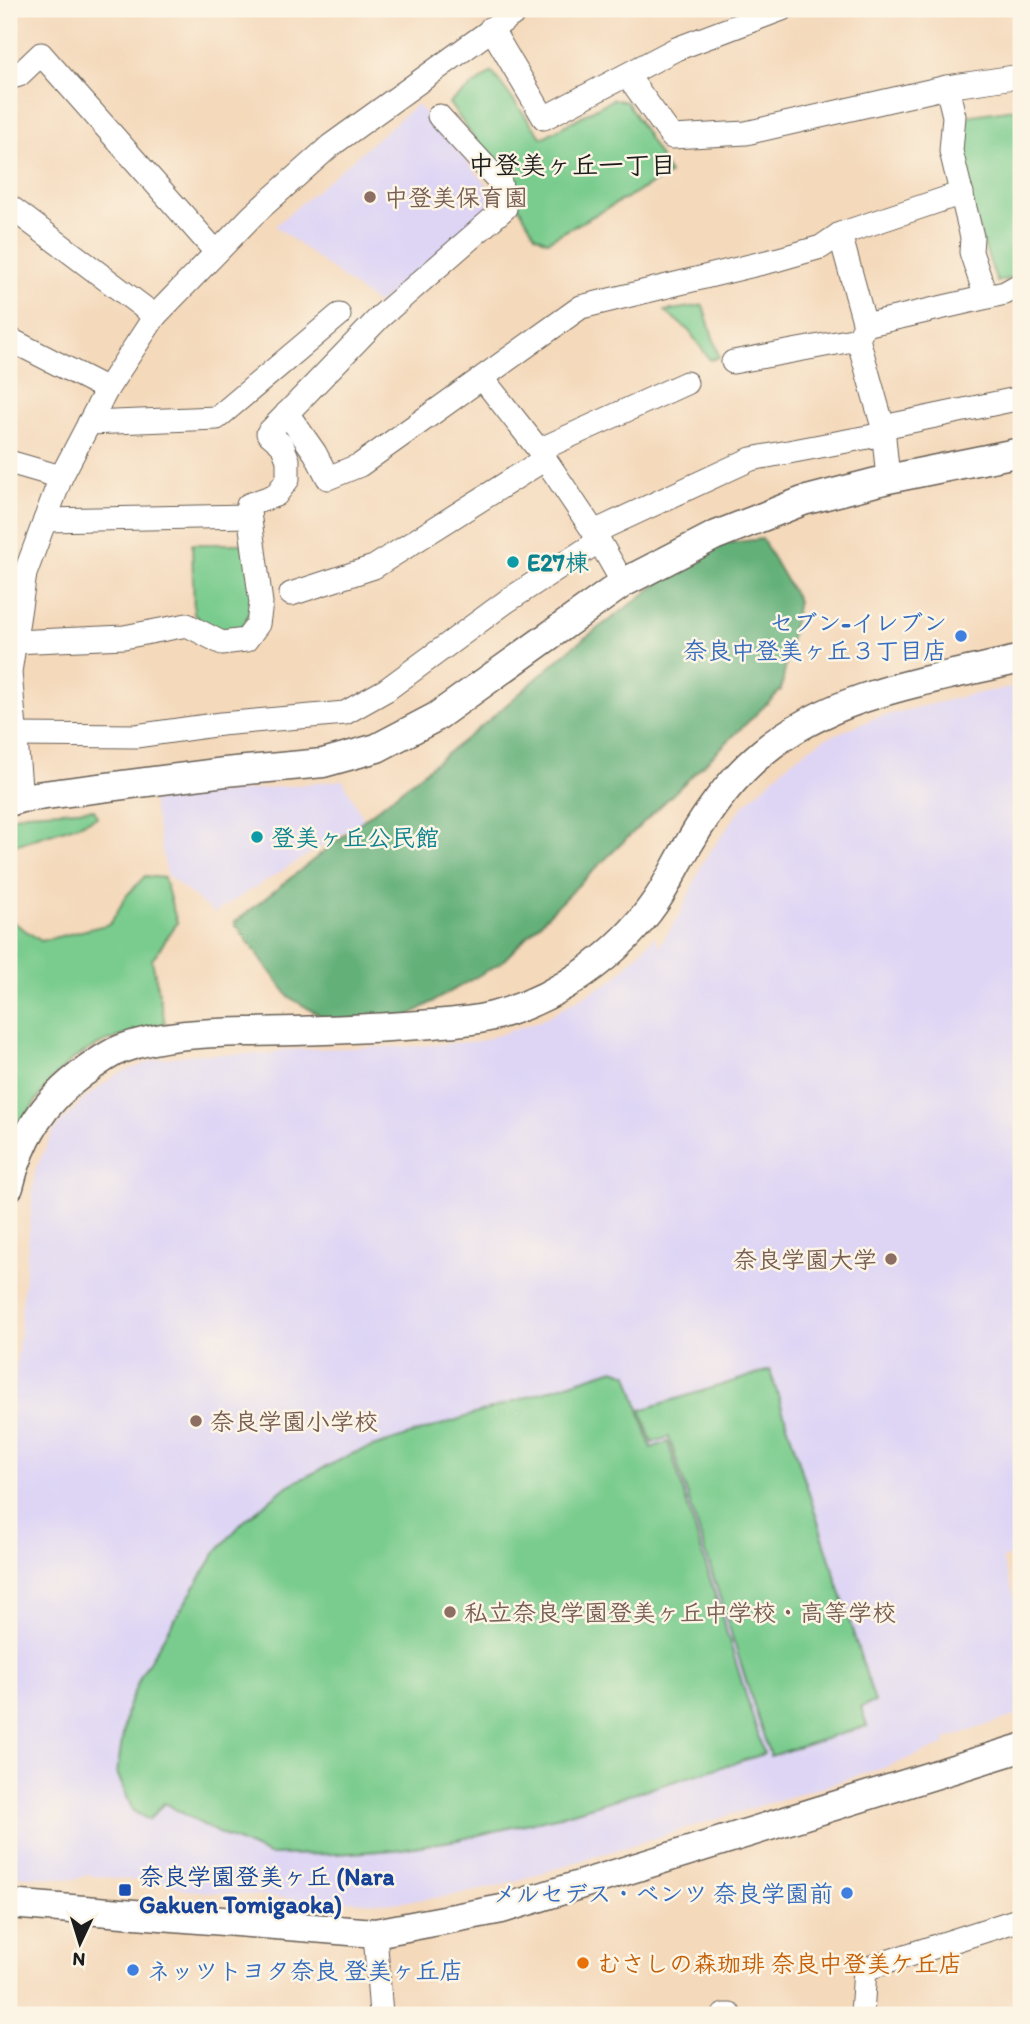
<svg xmlns="http://www.w3.org/2000/svg" width="1030" height="2024" font-family="Itim,'Klee One',sans-serif">
	<style>
		.built { fill: #ded5f5 }
		.green { fill: #7acc8e; stroke: #4b7455; stroke-width: 2 }
		.forest { fill: #63b079; stroke: #40664a; stroke-width: 2 }
		.lines { fill: none; stroke-linecap: round; stroke-linejoin: round }
		.minor-casing { stroke: #685e54; stroke-width: 25 }
		.tertiary-casing { stroke: #685e54; stroke-width: 31 }
		.minor { stroke: #fff; stroke-width: 23 }
		.tertiary { stroke: #fff; stroke-width: 28 }
		.education-dot { fill: #8d6e63; stroke: #fcf5e5; stroke-width: 2.5 }
		.culture-dot { fill: #0f9aa8; stroke: #fcf5e5; stroke-width: 2.5 }
		.shop-dot { fill: #3f7fe0; stroke: #fcf5e5; stroke-width: 2.5 }
		.transit-dot { fill: #1a4fb4; stroke: #fcf5e5; stroke-width: 2.5 }
		.food-dot { fill: #e8710a; stroke: #fcf5e5; stroke-width: 2.5 }
		.labels { text-anchor: middle; dominant-baseline: central; stroke-width: 5; stroke-linejoin: round; paint-order: stroke }
		.education-label { font-size: 24px; font-weight: bold; fill: #785e54; stroke: #fcf5e5; text-anchor: start }
		.culture-label { font-size: 24px; font-weight: bold; fill: #0d838f; stroke: #fcf5e5; text-anchor: start }
		.shop-label { font-size: 24px; font-weight: bold; fill: #366cbe; stroke: #fcf5e5; text-anchor: end }
		.transit-label { font-size: 24px; font-weight: bold; fill: #164399; stroke: #fcf5e5; text-anchor: start }
		.food-label { font-size: 24px; font-weight: bold; fill: #c56008; stroke: #fcf5e5; text-anchor: start }
		.neighbourhood-label { font-size: 26px; font-weight: bold; fill: #1c1c1c; stroke: #fcf5e5 }
	</style>
	<rect width="100%" height="100%" fill="#fcf5e5"/>
	<filter id="ink" filterUnits="userSpaceOnUse"><feTurbulence type="fractalNoise" baseFrequency=".0143" numOctaves="2"/><feDisplacementMap in="SourceGraphic" scale="14" xChannelSelector="R" yChannelSelector="G"/><feConvolveMatrix kernelMatrix="1 2 1 2 8 2 1 2 1" color-interpolation-filters="sRGB"/></filter>
	<filter id="wash" filterUnits="userSpaceOnUse"><feTurbulence type="fractalNoise" baseFrequency=".00686" numOctaves="4" result="noise"/><feDisplacementMap in="SourceGraphic" scale="28" xChannelSelector="R" yChannelSelector="G"/><feGaussianBlur stdDeviation="1.57" result="paint"/><feColorMatrix in="noise" values="0 0 0 0 0 0 0 0 0 0 0 0 0 0 0 0 0 1.4 0 .05"/><feComposite in="paint" operator="in"/></filter>
	<g filter="url(#wash)">
		<rect width="100%" height="100%" fill="#f4d9bb"/>
		<g class="built">
			<path d="M417,104L489,187V202L484,222L377,304L275,226Z"/>
			<path d="M1021,686V1553L1002,1559L1021,1617V1714L945,1739L946,1744L889,1766L499,1886L450,1896L392,1903L309,1900L186,1890L169,1884L86,1875L77,1879L9,1875V1440L35,1171L54,1130L85,1098L117,1074L158,1059L196,1054H272L281,1050L417,1046L480,1041L540,1021L614,979L655,936L659,946L680,914L703,862L743,806L791,761L824,739L875,718L973,694Z"/>
			<path d="M343,780L364,820L214,913L167,875L152,801Z"/>
		</g>
		<g class="green">
			<path d="M492,72L542,138L613,99L627,102L670,174L547,241L535,235L502,177L449,103Z"/>
			<path d="M1021,108V275L997,282L979,231L957,149L958,117Z"/>
			<path d="M703,305L719,357L710,360L689,331L665,311Z"/>
			<path d="M192,544H250C252,579 261,602 239,632L208,631L194,614Z"/>
			<path d="M94,809L97,817L81,824L9,847V818L26,813Z"/>
			<path d="M145,876L164,878L177,923L152,960L165,1023C136,1031 92,1043 70,1062C43,1085 26,1116 9,1146V914L10,920L41,941L110,924L127,895Z"/>
			<path d="M614,1369L628,1374L651,1448L668,1442L764,1754L560,1816L457,1840L395,1850L336,1854L269,1855L218,1833L164,1803L149,1820L133,1811L117,1773L127,1709L142,1673L216,1552L242,1523L287,1486L354,1453Z"/>
			<path d="M770,1370L875,1702L861,1707L867,1726L770,1756L669,1437L652,1443L641,1410Z"/>
		</g>
		<path class="forest" d="M762,539L798,601L781,690L567,896L502,962L408,1016L328,1020L289,997L234,923L489,720L574,646L711,545Z"/>
	</g>
	<g filter="url(#ink)">
		<g class="lines">
			<defs>
				<g id="minor">
					<path d="M491,28L544,118L676,49L782,9"/>
					<path d="M627,75L672,137L746,133L947,87L1021,76"/>
					<path d="M9,78L19,75L41,54L216,252"/>
					<path d="M947,87L954,116L951,151L972,237L971,252L986,297"/>
					<path d="M9,206L155,316"/>
					<path d="M865,325L1005,293L1021,284"/>
					<path d="M9,339L107,389"/>
					<path d="M733,362L858,339"/>
					<path d="M483,379L539,450L594,532L623,583"/>
					<path d="M287,413L315,453L328,478L360,465L581,307L779,259L821,247L840,234"/>
					<path d="M89,423L217,418L339,315"/>
					<path d="M883,427L1021,398"/>
					<path d="M539,450L686,383"/>
					<path d="M9,462L61,477"/>
					<path d="M888,479L883,427L858,339L865,325L840,234L962,193"/>
					<path d="M45,520L249,516"/>
					<path d="M594,532L751,459L884,434"/>
					<path d="M291,594L374,567L545,459"/>
					<path d="M14,642L124,637L187,625L222,643L246,640L258,624L261,603L248,505L276,495L288,479V460L282,445L268,433L380,317L505,208L500,182L439,116"/>
					<path d="M15,735L136,736L221,724L345,713L386,690L507,601L599,541"/>
					<path d="M21,798L10,672L25,574L61,477L107,389L155,316L253,215L330,146L520,9"/>
					<path d="M375,1933L381,2015"/>
					<path d="M724,2015H730"/>
					<path d="M862,2015L865,1969L1021,1919"/>
				</g>
				<g id="tertiary">
					<path d="M9,802L21,798L225,772L323,763L377,748L436,717L623,583L714,536L803,501L888,479L1021,452"/>
					<path d="M9,1187C21,1137 43,1102 84,1072C95,1064 108,1054 121,1049C161,1034 206,1033 248,1032C305,1031 363,1029 420,1025C444,1023 470,1022 493,1016C557,999 619,955 656,901C669,882 678,861 690,842C709,809 734,776 763,752C835,692 934,680 1021,659"/>
					<path d="M9,1904L375,1933L502,1909L1021,1748"/>
				</g>
			</defs>
			<use href="#minor" class="minor-casing"/>
			<use href="#tertiary" class="tertiary-casing"/>
			<use href="#minor" class="minor"/>
			<use href="#tertiary" class="tertiary"/>
		</g>
	</g>
	<g class="education-dot">
		<circle cx="370" cy="197" r="7"/>
		<circle cx="891" cy="1259" r="7"/>
		<circle cx="196" cy="1421" r="7"/>
		<circle cx="450" cy="1612" r="7"/>
	</g>
	<g class="culture-dot">
		<circle cx="513" cy="562" r="7"/>
		<circle cx="257" cy="837" r="7"/>
	</g>
	<g class="shop-dot">
		<circle cx="961" cy="636" r="7"/>
		<circle cx="847" cy="1893" r="7"/>
		<circle cx="133" cy="1970" r="7"/>
	</g>
	<rect class="transit-dot" x="118" y="1883" width="14" height="14" rx="3.5"/>
	<circle class="food-dot" cx="583" cy="1963" r="7"/>
	<g class="labels">
		<g class="education-label">
			<text x="384" y="197">中登美保育園</text>
			<text x="877" y="1259" text-anchor="end">奈良学園大学</text>
			<text x="210" y="1421">奈良学園小学校</text>
			<text x="464" y="1612">私立奈良学園登美ヶ丘中学校・高等学校</text>
		</g>
		<g class="culture-label">
			<text x="527" y="562">E27棟</text>
			<text x="271" y="837">登美ヶ丘公民館</text>
		</g>
		<g class="shop-label">
			<text x="947" y="622">セブン-イレブン<tspan x="947" dy="28">奈良中登美ヶ丘３丁目店</tspan></text>
			<text x="833" y="1893">メルセデス・ベンツ 奈良学園前</text>
			<text x="147" y="1970" text-anchor="start">ネッツトヨタ奈良 登美ヶ丘店</text>
		</g>
		<g class="transit-label">
			<text x="139" y="1876">奈良学園登美ヶ丘 (Nara<tspan x="139" dy="28">Gakuen Tomigaoka)</tspan></text>
		</g>
		<g class="food-label">
			<text x="597" y="1963">むさしの森珈琲 奈良中登美ケ丘店</text>
		</g>
		<g class="neighbourhood-label">
			<text x="572" y="165">中登美ヶ丘一丁目</text>
		</g>
	</g>
	<rect width="1030" height="2024" fill="none" stroke="#fcf5e5" stroke-width="35"/>
	<g transform="translate(80 1943) rotate(184)" stroke="#fcf5e5" stroke-width="5" paint-order="stroke">
	<path d="M0-5L12 26L0 18L-12 26Z" fill="#1c1c1c"/>
	<text y="-10" font-size="19" font-weight="bold" text-anchor="middle" fill="#1c1c1c">N</text>
	</g>
</svg>
